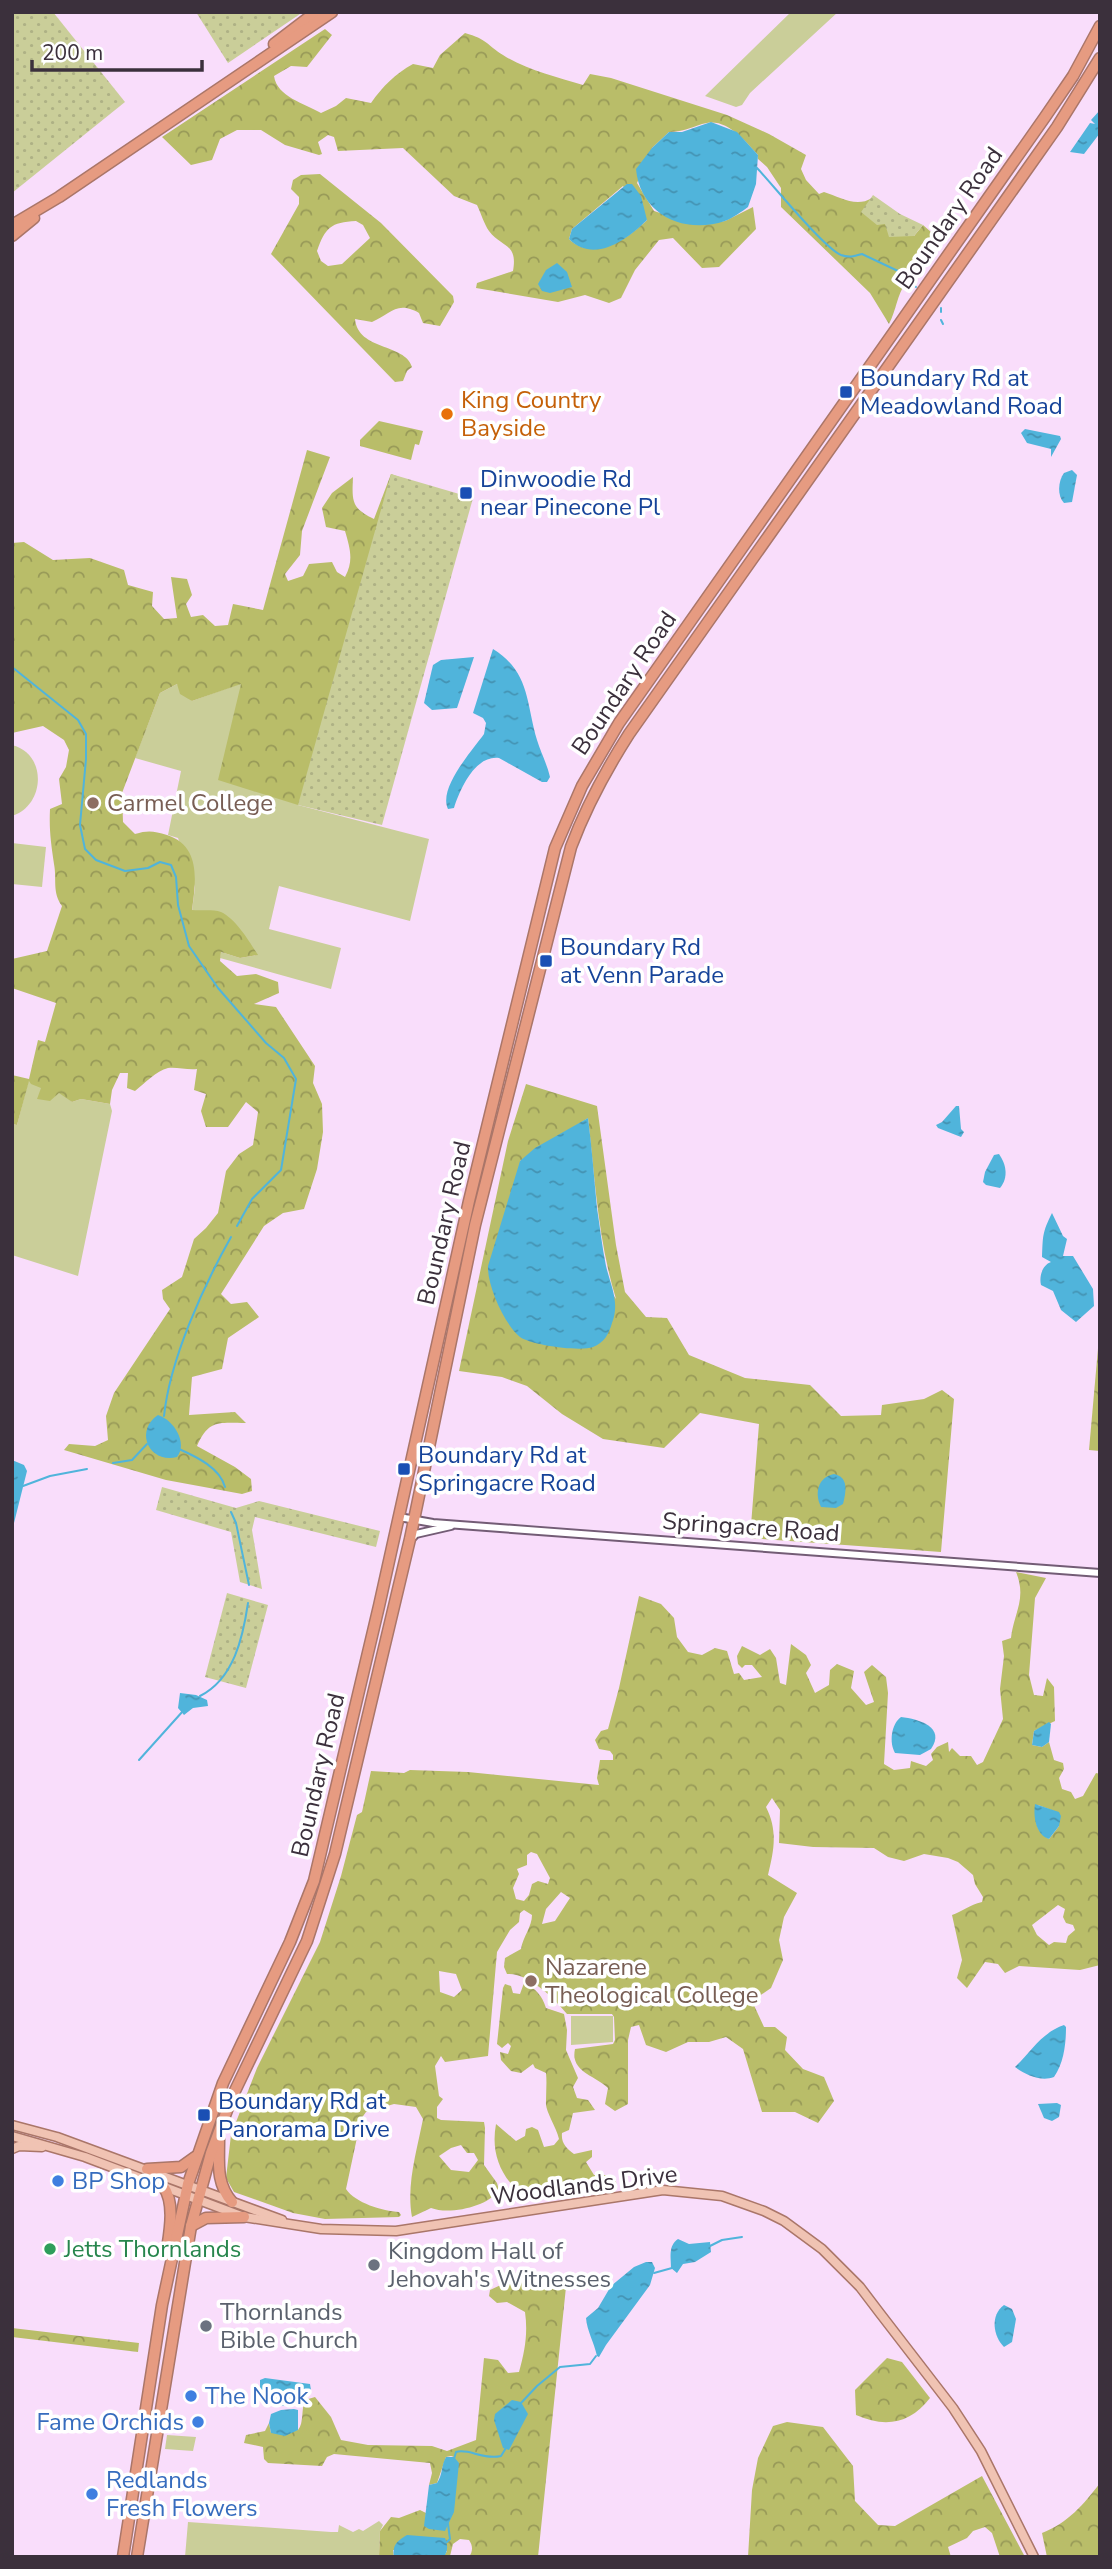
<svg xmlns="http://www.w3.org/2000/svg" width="1112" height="2569" font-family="'Nunito Sans',sans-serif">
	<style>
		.green { fill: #cace99 }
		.forest { fill: url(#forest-crowns); fill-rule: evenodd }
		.park { fill: url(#park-dots) }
		.water { fill: url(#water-ripples) }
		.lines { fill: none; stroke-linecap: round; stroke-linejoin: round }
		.stream { stroke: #50b4db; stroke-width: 2 }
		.minor-casing { stroke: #735c75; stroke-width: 10 }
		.major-casing { stroke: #aa7669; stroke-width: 11 }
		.highway-casing { stroke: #aa7669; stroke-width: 13 }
		.minor { stroke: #fff; stroke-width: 6 }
		.major { stroke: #f0c3b3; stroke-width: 8 }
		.highway { stroke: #e69b81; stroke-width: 10 }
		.transit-dot { fill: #1a4fb4; stroke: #fff; stroke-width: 2.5 }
		.food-dot { fill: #e8710a; stroke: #fff; stroke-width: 2.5 }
		.education-dot { fill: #8d6e63; stroke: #fff; stroke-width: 2.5 }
		.shop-dot { fill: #3f7fe0; stroke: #fff; stroke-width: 2.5 }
		.leisure-dot { fill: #2e9e5b; stroke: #fff; stroke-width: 2.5 }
		.worship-dot { fill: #6b7280; stroke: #fff; stroke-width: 2.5 }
		.labels { text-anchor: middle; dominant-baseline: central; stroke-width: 7; stroke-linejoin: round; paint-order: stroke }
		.street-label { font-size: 24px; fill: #3b303c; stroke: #fff }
		.transit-label { font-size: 24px; fill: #164399; stroke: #fff; text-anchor: start }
		.food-label { font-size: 24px; fill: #c56008; stroke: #fff; text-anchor: start }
		.education-label { font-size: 24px; fill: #785e54; stroke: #fff; text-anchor: start }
		.shop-label { font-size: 24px; fill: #366cbe; stroke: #fff; text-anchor: start }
		.leisure-label { font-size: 24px; fill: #27864d; stroke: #fff; text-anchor: start }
		.worship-label { font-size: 24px; fill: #5b616d; stroke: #fff; text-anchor: start }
	</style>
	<defs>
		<pattern id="forest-crowns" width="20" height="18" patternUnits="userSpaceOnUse" patternTransform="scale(1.75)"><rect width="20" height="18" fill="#b9bd69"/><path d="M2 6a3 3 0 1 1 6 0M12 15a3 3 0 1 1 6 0" fill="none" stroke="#989a58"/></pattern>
		<pattern id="park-dots" width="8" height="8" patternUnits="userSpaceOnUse" patternTransform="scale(1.75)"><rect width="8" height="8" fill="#cace99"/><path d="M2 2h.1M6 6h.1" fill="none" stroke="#aeb185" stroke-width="1.8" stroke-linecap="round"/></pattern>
		<pattern id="water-ripples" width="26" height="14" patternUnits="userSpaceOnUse" patternTransform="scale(1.75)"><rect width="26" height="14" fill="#50b4db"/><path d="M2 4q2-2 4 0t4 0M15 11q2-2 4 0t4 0" fill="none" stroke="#4493b3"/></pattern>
	</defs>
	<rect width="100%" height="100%" fill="#f9ddfb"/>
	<g class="green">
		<path d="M791,12H838L750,93L742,105L736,107L705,96Z"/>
		<path d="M242,683L298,805L429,839L410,921L279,886L269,929L341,948L331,989L220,958L221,952L240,958L257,955L192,911L195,887L178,838L168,835L181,771L135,758L160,693L177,684L192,701Z"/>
		<path d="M12,745C48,754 45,806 12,816Z"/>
		<path d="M12,843L46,847L42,887L12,884Z"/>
		<path d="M29,1079L64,1095L72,1102L81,1099L110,1104L112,1111L78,1276L12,1255V1124L17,1125Z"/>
		<path d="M571,2016H613V2042L571,2045Z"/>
		<path d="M167,2435L196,2437L193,2451L165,2449Z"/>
		<path d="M379,2521L383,2525L380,2531L379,2557H185L188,2522L331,2532H338L339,2525L353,2532L359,2529L363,2531Z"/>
	</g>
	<g class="forest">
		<path d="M325,29L332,35L307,67L291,66L274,76C277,97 304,103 321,113L336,106L346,98L371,103C383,86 395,74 413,64L433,68L440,55L465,33C487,39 487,45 503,55C526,70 557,77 583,85L590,74L611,78L727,115L769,134L806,155L801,169L806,180L819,194L824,192C840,197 856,208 872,198L885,224L914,236L923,225L939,239C939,260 916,267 906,282C897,295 896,311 889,324L870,293L781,207V188L767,167L758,159V155C744,140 726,116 702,124C690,128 682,132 669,132L652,148L637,183L654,211L697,225L725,221L753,207L756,229L719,267L702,268L673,238L659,240L635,270L621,298L609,303L585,295L558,302L476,288L477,283L513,271C518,243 502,248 489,231C484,224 481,213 477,205L454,196L403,148L338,151L334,137L328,135L318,142L322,154L319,155L285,145L261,130H237L220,139L212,160L191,165L162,137ZM623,186L647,220C628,239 593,262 569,239L572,229Z"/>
		<path d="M320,174L381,223L453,296L454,302L440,326L423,323L419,313C396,300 390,315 372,322L355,319C358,351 405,343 412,367L407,371L403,381L395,382L271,254L299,204V197L291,189L293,180L301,175ZM356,221L363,225L370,238L342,264L328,266L321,261L317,251C325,228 331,222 356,221Z"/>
		<path d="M379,421L423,431L419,445L415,444L411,460L360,446V440Z"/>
		<path d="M307,450L330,457L302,531L300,555L285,574L288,581L303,576L309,564L332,562L337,572L345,577C354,561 350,548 345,531L326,527L322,508L332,493L353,477C352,501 351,508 374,519L391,474L470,503L334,802L298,805L218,780L241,684L192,701L180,694L177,684L160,693L122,793L123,822L135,834C148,830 154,831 167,835C201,846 196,881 192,910C200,911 213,909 221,912C236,919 249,941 258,955L240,958L221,952L220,961L237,976L256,974L278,982L279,993L254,1004L276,1007L315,1066L313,1083L322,1104L323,1132L317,1169L304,1209L283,1213L264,1226L221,1294L231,1304L247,1302L259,1317L228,1338L222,1369L192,1377L189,1415L235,1412L246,1423C219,1423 209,1419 197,1446L235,1467L251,1479L252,1491L242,1494L166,1480L64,1450L69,1444L95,1446L108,1440L106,1416L114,1393L170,1309L163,1299L162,1290L182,1277L194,1239L206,1228L218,1213L226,1171L239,1154L253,1145L258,1112L246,1102L228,1127H206L201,1111L206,1094L194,1090L197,1069C187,1070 177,1067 168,1068C156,1071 145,1083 135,1091L127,1088L128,1073H120L112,1090L110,1104L81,1099L72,1102L59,1093L50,1101L37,1099L41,1088L31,1084L29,1081L17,1125L12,1124V1075L29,1079L38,1040L45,1042L56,1003L12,988V959L47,951L62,906C52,892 57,880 54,864C51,843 49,831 50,809L62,804L59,779L66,767L69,750L64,740L43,726L12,733V543L24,542L53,560L90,558L124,570L128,585L153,592L152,606L164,619L177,618L171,577L187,579L192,595L186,604L191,617L203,615L215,626L228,625L233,604L263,610Z"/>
		<path d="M526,1084L597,1106L616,1245L625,1292L646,1317L667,1318L689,1355L745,1378L810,1385L841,1416L881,1415L882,1405L924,1399L942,1390L954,1399L941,1552L750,1538L759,1424L700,1413L664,1448L603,1439L562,1414L527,1386L502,1377L459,1371L508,1141ZM588,1118C595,1179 598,1240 616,1299L520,1161Z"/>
		<path d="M1100,1326V1451L1089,1450Z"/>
		<path d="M1016,1572L1046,1578L1035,1598L1029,1675L1034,1695L1043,1696L1047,1678L1054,1687L1055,1721L1034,1731L1032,1745L1042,1747L1049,1742L1054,1760L1063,1763L1064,1769L1059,1778L1062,1789L1071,1792L1075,1799L1083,1796L1096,1773L1100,1774V1965L1080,1970L1019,1966L1005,1973L998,1964L985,1962L967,1988L957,1978L962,1960L952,1915C963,1911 969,1905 982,1902L983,1897L975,1884L973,1875L958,1862L948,1858L924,1854L904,1861L888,1857L874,1848L813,1847L779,1843L780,1810L772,1798L766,1807C778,1831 774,1850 768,1875L797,1893L784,1917L779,1940L783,1960L771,1988L752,2001L764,2027H775L787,2037L785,2050L803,2069L824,2077L834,2101L818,2123L795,2112H762L743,2049L726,2037L709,2042H688L666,2052L646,2045L639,2025L631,2027L628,2040V2104L615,2111L605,2104L608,2088C595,2075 570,2072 575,2049L613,2044L615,2040L614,2017L612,2014H567C555,1999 528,1972 507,1974L504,1967L505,1958L521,1949C523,1936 532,1927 532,1915L524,1910L520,1913L519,1922L510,1930L497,1952L488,2056L445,2062L441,2056L435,2066L439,2096L443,2099L437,2107V2118L441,2120L484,2122L485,2128L484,2165L497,2183L499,2190C488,2207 449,2215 431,2208L412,2217C406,2185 417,2150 423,2119L416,2107L394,2104L366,2112L361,2119L346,2189C355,2203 383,2211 399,2212L401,2215L399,2217L325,2219L293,2213L234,2192L226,2178L231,2135L257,2068L320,1942L341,1876L357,1815L362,1812L371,1771L404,1773L410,1770L468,1772L599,1785L597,1778L600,1760H613V1755L610,1751L599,1749L595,1740L601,1731L608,1729L619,1688L639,1596L661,1604L674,1618L677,1637L688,1652L702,1655L715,1648L727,1651L734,1674L739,1673L744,1680L762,1677L752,1665H745L742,1668L738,1664L737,1656L742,1646L760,1655L770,1649L776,1658L780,1683L786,1685L791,1644L806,1655L811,1665L806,1673L815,1693L829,1685L830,1670L837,1664L854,1671L851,1688L866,1705L874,1702L864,1672L872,1665L886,1677L888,1693L884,1764L894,1770L910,1768L911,1761L926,1766L933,1760L931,1754L937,1747L948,1742L949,1752L952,1748L960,1756H971L977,1765L983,1762L1003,1719L1000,1689L1004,1656L1002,1641L1011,1638C1014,1612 1027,1599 1016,1572ZM1038,1805L1054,1811L1059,1826L1049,1839C1035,1830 1034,1820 1038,1805ZM531,1852L537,1854L550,1878L548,1884L538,1881L532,1884L529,1895L524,1901L516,1899L513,1888L519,1874L517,1869L527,1865V1855ZM561,1892L570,1898L555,1921L542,1924L546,1909ZM1058,1905L1065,1909L1063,1917L1066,1923L1073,1925L1075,1930L1068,1936L1066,1943L1054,1942L1049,1945L1037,1935L1032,1925ZM439,1971L456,1974L462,1990L454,1997L440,1992ZM461,2145L467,2153H474L478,2160L469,2172L451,2170L439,2156L451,2148Z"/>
		<path d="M524,1983C536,1989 542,1995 546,2008L564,2014L567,2030L566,2050L578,2078L573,2087L577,2098L588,2100L595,2110L573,2113L569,2130L562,2133C561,2143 566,2148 574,2154L592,2150V2157L586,2162L594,2175H605L615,2179L617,2185L602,2192L577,2193L569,2188L520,2193C499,2174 491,2151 496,2124L516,2141L525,2136L526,2129L532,2127L538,2130L544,2147L554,2145L559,2139C556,2126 545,2111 546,2102C546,2092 547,2083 546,2073L535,2068L533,2064L521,2073L511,2071L501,2060L500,2052L508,2054L511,2046L508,2043L502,2048L497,2044L503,1988L505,1984L511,1986L513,1993L520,1994Z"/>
		<path d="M513,2273C531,2272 555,2270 566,2287L538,2557H469C473,2551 473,2546 469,2540L460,2539L453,2544L450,2556H444L447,2551L393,2550L394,2557H379L380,2531L391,2517L399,2518L420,2510L426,2513L425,2526L454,2457L451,2456L446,2457L437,2483L429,2485L432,2473L430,2463L334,2454L327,2457L322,2466L268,2463L264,2459L263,2447L244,2443L246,2435L265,2431L269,2423L271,2433L298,2430C304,2423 301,2409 305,2400L315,2397L331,2417L341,2440L368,2445L432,2446L447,2451L476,2440L484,2358L498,2360L508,2373L519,2372C525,2351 528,2333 525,2312L507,2302L497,2303L489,2296L490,2290L505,2283Z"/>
		<path d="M12,2328L139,2343L138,2352L12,2337Z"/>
		<path d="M887,2358L902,2362L930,2398C910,2424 885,2428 856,2415L855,2390Z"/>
		<path d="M787,2422L823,2427L853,2466L855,2501L878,2525L895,2526L982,2476L1025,2557H1000L992,2533L985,2527L973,2531L967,2538L948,2547L951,2557H748L752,2490L758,2458L773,2426Z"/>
		<path d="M1100,2483V2557H1047L1042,2533C1068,2523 1084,2504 1100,2483Z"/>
	</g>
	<g class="park">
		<path d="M12,12H53L125,102L12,193Z"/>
		<path d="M196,12H303L228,63Z"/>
		<path d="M873,195L900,214L923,225L914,236L889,237L885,224L877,225L861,212Z"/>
		<path d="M391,474L473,498L382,825L298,805Z"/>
		<path d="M162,1487L236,1508L259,1501L380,1531L376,1547L255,1517L252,1530L262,1589L240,1582L231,1532L156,1510Z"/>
		<path d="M227,1593L268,1605L246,1688L205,1677Z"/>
	</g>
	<g class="water">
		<path d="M1100,110V133L1084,154L1070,152L1090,123L1095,124L1091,120Z"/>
		<path d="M711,122L737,132L758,155L756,184L748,207C741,212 733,218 725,221C683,235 640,214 636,169L652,148L669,132H682Z"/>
		<path d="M627,184H632L641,196L647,220C627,240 594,264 569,239L572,229Z"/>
		<path d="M557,263L567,272L572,287L550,293L542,291L538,284L546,270Z"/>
		<path d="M1025,429L1060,436L1061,439L1051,457V449L1027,443L1021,433Z"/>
		<path d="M1072,470L1077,475L1072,502L1064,503C1057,496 1058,481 1064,473Z"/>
		<path d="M493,649C530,672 526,703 537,740C541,753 547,764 550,777L547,782H542L499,758C475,755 460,789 454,808L448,809C438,788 472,751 484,734L486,723L483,718L473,713Z"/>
		<path d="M474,657L457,708L432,710L424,703L433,665L441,660Z"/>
		<path d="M956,1106H959L961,1129L964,1132L961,1137L938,1128L936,1125L942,1122Z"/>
		<path d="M588,1118C592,1148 594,1178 597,1208C600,1227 602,1247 606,1266C611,1287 620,1302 612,1323C609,1334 604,1343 593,1347C580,1352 531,1345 520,1337C504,1324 487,1285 488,1266L520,1161L535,1148Z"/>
		<path d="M999,1154C1006,1164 1009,1177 1000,1188L986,1185L983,1182L985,1172L994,1155Z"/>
		<path d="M1052,1213L1063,1236L1067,1239L1063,1256H1073L1093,1289L1094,1306L1076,1322L1061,1310L1053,1291L1041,1285C1039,1277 1042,1265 1051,1262L1042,1257C1043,1236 1042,1233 1052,1213Z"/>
		<path d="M158,1415C174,1420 188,1443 177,1457C149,1464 134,1431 158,1415Z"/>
		<path d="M12,1460L24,1465L27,1471L12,1531Z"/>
		<path d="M834,1474C849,1477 846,1492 843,1504L836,1508L821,1507C814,1493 818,1477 834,1474Z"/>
		<path d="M180,1693L196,1695L207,1700L208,1706L193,1708L184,1715L178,1708Z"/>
		<path d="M901,1717C919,1719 946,1727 931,1749L920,1755L895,1753C889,1743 891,1724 901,1717Z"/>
		<path d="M1049,1722L1051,1724L1049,1742L1042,1747L1032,1745L1034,1731Z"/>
		<path d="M1035,1804L1059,1812L1061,1816L1059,1826L1049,1839C1036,1835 1033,1817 1035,1804Z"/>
		<path d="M1064,2025L1066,2027C1066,2043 1064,2063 1054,2077C1041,2082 1026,2075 1015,2067C1031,2052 1041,2033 1064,2025Z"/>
		<path d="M1057,2103L1061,2105L1059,2117L1052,2121L1044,2118L1038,2104Z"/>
		<path d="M678,2239L689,2244L710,2242L711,2252L695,2262L683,2264L677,2273L671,2268C671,2257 668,2246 678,2239Z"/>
		<path d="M646,2262H652L655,2268L650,2285L606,2345L599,2357L597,2356C594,2342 587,2331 586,2318L598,2308L611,2286L634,2267Z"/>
		<path d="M1004,2305L1012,2309L1016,2319L1012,2342L1004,2347C993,2336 990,2315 1004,2305Z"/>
		<path d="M265,2378L310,2384L311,2390C297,2405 277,2412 260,2399V2380Z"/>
		<path d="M512,2400L521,2402L528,2414L509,2450L503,2448L494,2420L495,2414Z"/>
		<path d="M294,2409L298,2410V2430L285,2436L271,2433L269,2423L271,2414L281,2410Z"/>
		<path d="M446,2457H454L459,2463L454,2512L445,2531L429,2529L424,2526L429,2485L437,2483C443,2474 441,2466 446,2457Z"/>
		<path d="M407,2535L445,2538C448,2546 448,2550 444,2557H394C392,2545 397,2541 407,2535Z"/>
	</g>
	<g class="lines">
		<g class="stream">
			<path d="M757,168C773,185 824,248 841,255C849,258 855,256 862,254L898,271L908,281"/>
			<path d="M912,284L916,287"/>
			<path d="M941,308V312"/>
			<path d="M941,320L943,324"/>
			<path d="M12,667L78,720L86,734V759L80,825L85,849L96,860L125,871L148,868L160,862L171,865L176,877L178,905L189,946L218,988L266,1043L284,1058L296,1079L281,1170L252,1199L237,1226"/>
			<path d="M164,1416C170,1359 203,1287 231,1237"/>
			<path d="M179,1449C197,1457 220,1468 225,1487"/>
			<path d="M113,1463L132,1460L147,1444"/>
			<path d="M23,1486L50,1476L87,1469"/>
			<path d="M231,1512L236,1523L249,1585"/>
			<path d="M200,1696C234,1679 243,1637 248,1603"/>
			<path d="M139,1760L183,1711"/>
			<path d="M710,2246L722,2240L742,2237"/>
			<path d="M654,2273L672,2268"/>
			<path d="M521,2403L537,2386L560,2367L590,2364L596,2356"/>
			<path d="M454,2459L456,2452C469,2448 482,2460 501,2456L506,2448"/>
			<path d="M447,2542L450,2539L448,2524"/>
		</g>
		<defs>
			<g id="minor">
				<path d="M399,1517L433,1523L1100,1573"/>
				<path d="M412,1538L416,1534L451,1526"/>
			</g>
			<g id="major">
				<path d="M12,2125L57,2137L282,2220"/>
				<path d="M12,2136L85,2157L244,2217L321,2229L396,2231L663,2190L722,2196L764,2211L784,2221L822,2249L860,2287L879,2312L953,2408L981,2451L1034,2557"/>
				<path d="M12,2149L19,2146L42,2147"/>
			</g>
			<g id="highway">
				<path d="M274,44L316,12"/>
				<path d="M12,225L59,197L332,12"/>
				<path d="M12,236L34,218"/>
				<path d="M219,2140C219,2164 216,2183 232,2202"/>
				<path d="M147,2169L181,2167L195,2157"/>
				<path d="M163,2186C175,2202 170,2230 167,2249"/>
				<path d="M191,2226L206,2218L244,2217"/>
				<path d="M123,2557L162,2305L188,2184L223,2083L290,1942L314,1881L379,1606L469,1201L555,848L582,786L619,723L1045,117L1073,76L1100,26"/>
				<path d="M137,2557L191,2226L211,2153L232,2097L307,1941L335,1854L410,1539L475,1225L571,847C586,807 606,770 629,734L1057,127L1100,58"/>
			</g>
		</defs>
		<use href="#minor" class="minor-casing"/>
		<use href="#major" class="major-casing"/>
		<use href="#highway" class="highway-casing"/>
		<use href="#minor" class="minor"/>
		<use href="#major" class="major"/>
		<use href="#highway" class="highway"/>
	</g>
	<g class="transit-dot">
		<rect x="839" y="385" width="14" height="14" rx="3.5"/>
		<rect x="459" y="486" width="14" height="14" rx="3.5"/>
		<rect x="539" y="954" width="14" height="14" rx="3.5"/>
		<rect x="397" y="1462" width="14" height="14" rx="3.5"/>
		<rect x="197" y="2108" width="14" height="14" rx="3.5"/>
	</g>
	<circle class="food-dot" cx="447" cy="414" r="7"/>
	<g class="education-dot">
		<circle cx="93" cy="803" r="7"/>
		<circle cx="531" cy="1981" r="7"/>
	</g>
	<g class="shop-dot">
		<circle cx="58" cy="2181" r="7"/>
		<circle cx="191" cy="2396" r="7"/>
		<circle cx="198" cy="2422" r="7"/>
		<circle cx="92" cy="2494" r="7"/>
	</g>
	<circle class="leisure-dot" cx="50" cy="2249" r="7"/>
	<g class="worship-dot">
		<circle cx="374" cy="2265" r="7"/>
		<circle cx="206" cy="2326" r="7"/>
	</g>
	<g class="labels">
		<g class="street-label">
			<text transform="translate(949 218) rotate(-55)">Boundary Road</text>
			<text transform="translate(624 683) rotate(-56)">Boundary Road</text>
			<text transform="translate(444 1223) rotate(-77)">Boundary Road</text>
			<text transform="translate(751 1527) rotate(4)">Springacre Road</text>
			<text transform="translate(318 1775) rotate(-77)">Boundary Road</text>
			<text transform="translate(584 2185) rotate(-7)">Woodlands Drive</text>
		</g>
		<g class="transit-label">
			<text x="860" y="378">Boundary Rd at<tspan x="860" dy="28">Meadowland Road</tspan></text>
			<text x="480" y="479">Dinwoodie Rd<tspan x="480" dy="28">near Pinecone Pl</tspan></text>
			<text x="560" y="947">Boundary Rd<tspan x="560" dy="28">at Venn Parade</tspan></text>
			<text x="418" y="1455">Boundary Rd at<tspan x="418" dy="28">Springacre Road</tspan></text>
			<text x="218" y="2101">Boundary Rd at<tspan x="218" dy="28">Panorama Drive</tspan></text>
		</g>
		<g class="food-label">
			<text x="461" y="400">King Country<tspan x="461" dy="28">Bayside</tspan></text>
		</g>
		<g class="education-label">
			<text x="107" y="803">Carmel College</text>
			<text x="545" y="1967">Nazarene<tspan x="545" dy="28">Theological College</tspan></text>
		</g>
		<g class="shop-label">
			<text x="72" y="2181">BP Shop</text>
			<text x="205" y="2396">The Nook</text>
			<text x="184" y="2422" text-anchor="end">Fame Orchids</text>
			<text x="106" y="2480">Redlands<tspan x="106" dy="28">Fresh Flowers</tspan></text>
		</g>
		<g class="leisure-label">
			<text x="64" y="2249">Jetts Thornlands</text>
		</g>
		<g class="worship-label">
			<text x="388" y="2251">Kingdom Hall of<tspan x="388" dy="28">Jehovah's Witnesses</tspan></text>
			<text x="220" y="2312">Thornlands<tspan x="220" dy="28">Bible Church</tspan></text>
		</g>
	</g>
	<rect width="1112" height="2569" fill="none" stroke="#3b303c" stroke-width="28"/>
	<path d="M32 60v10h170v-10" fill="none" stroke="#3b303c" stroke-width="3.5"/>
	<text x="42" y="60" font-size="21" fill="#3b303c" stroke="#ffffff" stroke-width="5" paint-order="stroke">200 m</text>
</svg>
